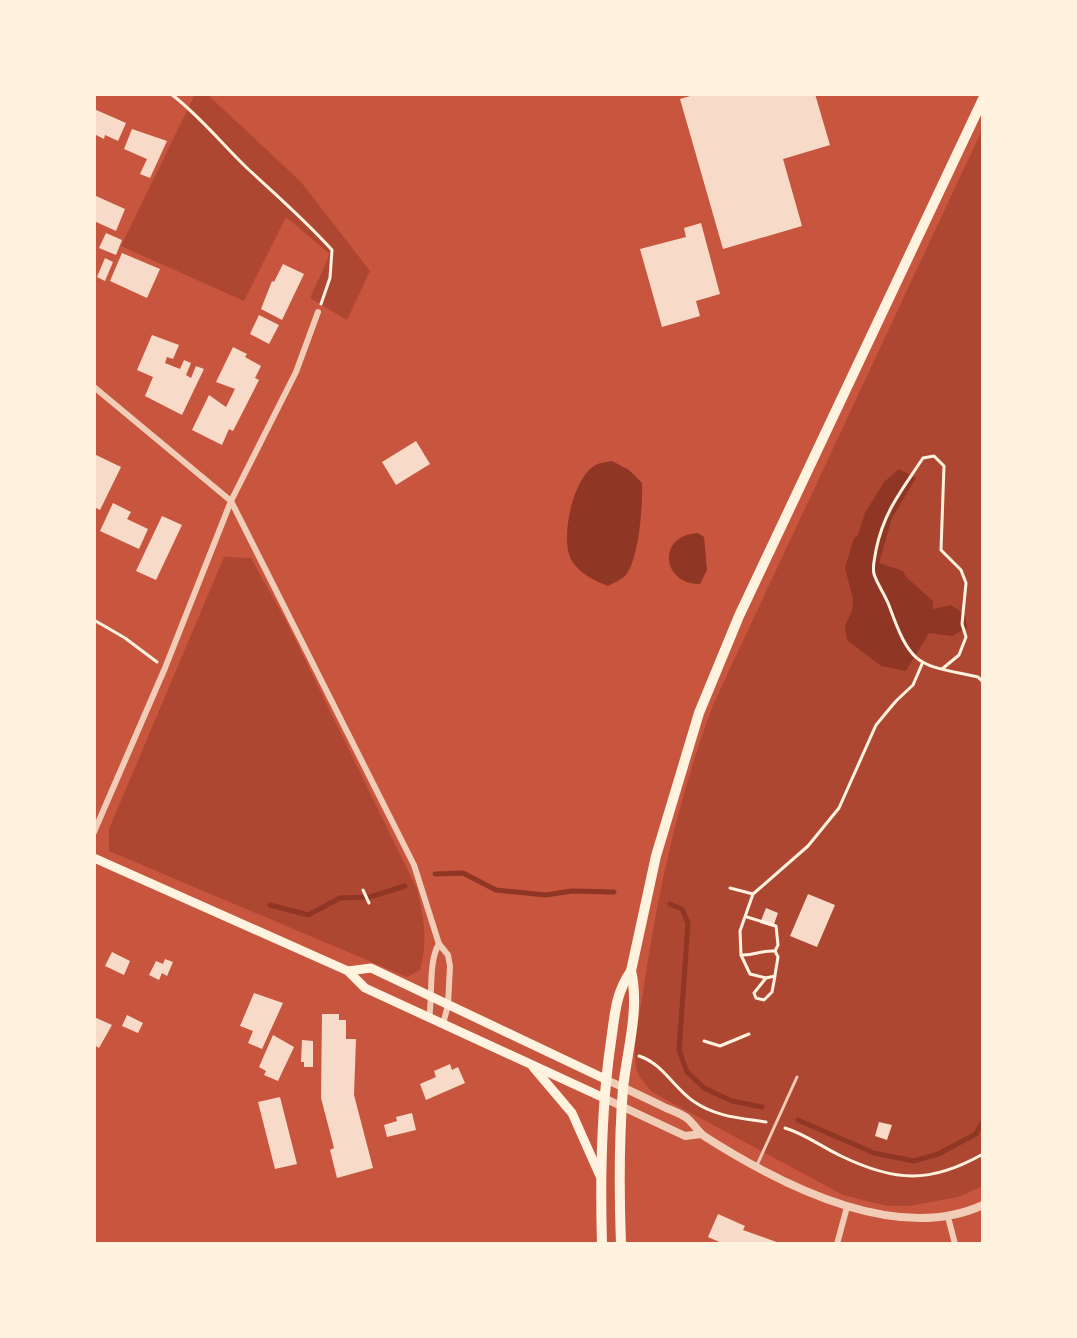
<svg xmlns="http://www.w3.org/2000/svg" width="1077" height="1338" font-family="Quicksand,sans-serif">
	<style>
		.green { fill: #ae4732 }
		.water { fill: #8f3625 }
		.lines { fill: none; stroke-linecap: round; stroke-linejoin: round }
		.stream { stroke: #8f3625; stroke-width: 5 }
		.building { fill: #f7dbc8 }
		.path { stroke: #fff3e0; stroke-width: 3 }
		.service { stroke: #f1ccb7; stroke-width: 3 }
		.minor { stroke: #f1ccb7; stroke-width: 6 }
		.tertiary { stroke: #f1ccb7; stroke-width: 8 }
		.secondary { stroke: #fff3e0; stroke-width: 9 }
		.primary { stroke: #fff3e0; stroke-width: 10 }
	</style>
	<rect width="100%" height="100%" fill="#c8553d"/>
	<g class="green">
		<path d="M195,94H207L301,182L370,271L347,320L310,298L330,254L286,217L244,301L121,246Z"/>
		<path d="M983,128V1186L958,1197L909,1206H887L843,1195L652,1092C645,1084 638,1077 636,1066C632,1047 640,1013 643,993C657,894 678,799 713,705Z"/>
		<path d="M224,557L251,558L287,623L417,889C424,917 428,942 420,970L407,977L109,851V829Z"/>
	</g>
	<g class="water">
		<path d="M612,461L629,470L642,483C643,504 639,561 625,576C621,580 613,583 608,586C594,580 580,574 572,561C559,540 573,479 594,466C598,463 607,462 612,461Z"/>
		<path d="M899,469L916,478L892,518L879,563L903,571L906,577L933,601V609L951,605L965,615L967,628L952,636L929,633L906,671L881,666L847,640L845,626L852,611L853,599L845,568L854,538L858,535L865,513L884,482Z"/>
		<path d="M698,533L704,537L707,570L700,584C662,585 656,535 698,533Z"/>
	</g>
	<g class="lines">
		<g class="stream">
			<path d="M435,874L463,873L496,890L546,895L572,891L614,892"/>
			<path d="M670,904L682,909L688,923L679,1050L687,1072L704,1088L732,1101L762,1107"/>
			<path d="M270,905L308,915L340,898L370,897L405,886"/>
			<path d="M798,1120L874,1153L914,1161L938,1154L976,1134L983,1121"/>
		</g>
	</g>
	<g class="building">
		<path d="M697,94H815L830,145L783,159L802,226L723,249L680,99Z"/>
		<path d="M94,109L126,123L118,141L105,135L104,139L94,134Z"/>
		<path d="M132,129L167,141L150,178L140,174L147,159L124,149Z"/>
		<path d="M96,196L125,209L116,231L94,221Z"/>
		<path d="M701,223L720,294L696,301L700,316L662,327L640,249L686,237L684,228Z"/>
		<path d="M106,233L122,240L116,255L99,248Z"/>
		<path d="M122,253L160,269L147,298L110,281Z"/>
		<path d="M105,258L113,262L105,281L97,277Z"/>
		<path d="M283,264L304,274L282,320L261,309L272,281L274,282Z"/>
		<path d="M259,315L279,325L269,344L250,334Z"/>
		<path d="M152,335L179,345L173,359L167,357L165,363L180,369L184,360L191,363L186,375L191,378L196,366L204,369L182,415L145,396L153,377L137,370Z"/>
		<path d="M233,347L247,354L245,357L261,366L255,378L259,380L233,431L229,429L222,445L192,430L209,395L226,407L235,389L216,382Z"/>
		<path d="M416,441L430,464L396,485L382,462Z"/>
		<path d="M96,455L121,467L100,510L94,507Z"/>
		<path d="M113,503L131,512L127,519L148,529L139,549L100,531Z"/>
		<path d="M162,516L182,525L156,580L136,571Z"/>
		<path d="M808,894L835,905L817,947L790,936Z"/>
		<path d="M766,908L778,913L773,927L760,923Z"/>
		<path d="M112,952L130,961L124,975L105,966Z"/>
		<path d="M165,959L173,962L167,976L162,973L159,980L149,975L156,961L163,964Z"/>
		<path d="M254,993L283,1003L262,1049L248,1043L253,1031L240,1026Z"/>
		<path d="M322,1014H339V1020H346V1039H356L354,1095L373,1168L337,1178L330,1150L334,1148L321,1098Z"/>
		<path d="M127,1015L143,1023L138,1033L122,1026Z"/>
		<path d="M94,1017L112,1025L99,1048L94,1045Z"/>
		<path d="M273,1035L294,1047L278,1081L264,1075L266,1071L259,1067Z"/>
		<path d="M302,1040L313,1041V1067H304V1062H301Z"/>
		<path d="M450,1064L452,1070L458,1067L465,1083L426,1100L420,1084L436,1077L434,1071Z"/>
		<path d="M280,1097L297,1164L275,1169L258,1102Z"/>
		<path d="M412,1113L416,1130L387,1137L384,1125L397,1121L396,1117Z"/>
		<path d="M879,1122L892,1125L887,1140L875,1136Z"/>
		<path d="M718,1214L745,1226L743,1230L782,1244H724L708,1237Z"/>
	</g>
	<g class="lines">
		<g class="path">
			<path d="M171,94C200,116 221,143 247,168C276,195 305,220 332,250L330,278L321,304"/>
			<path d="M94,620L125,638L157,662"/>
			<path d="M942,669L959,655L966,637L962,624L966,583L961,570L941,550L944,466L934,456L923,458C902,490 884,511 876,550C875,558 872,566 874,574C878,586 886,596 890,608C912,669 919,664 978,677L983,682"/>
			<path d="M730,888L753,894"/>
			<path d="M363,890L369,903"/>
			<path d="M747,917L776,926L778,945L775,951"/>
			<path d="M741,955C754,956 761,950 775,951L778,957L775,975"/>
			<path d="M775,976L772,992L764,1000L756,998L754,993L766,978Z"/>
			<path d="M766,978L750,974L741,955L740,931L753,894L808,846L839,808L876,725L896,701L913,685L922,664"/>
			<path d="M704,1041L720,1046L749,1034"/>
			<path d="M639,1056C662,1063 674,1088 693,1101C716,1117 740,1118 766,1122"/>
			<path d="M785,1128C805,1134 822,1147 841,1156C895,1182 930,1184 983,1154"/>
		</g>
		<path class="service" d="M757,1165L797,1077"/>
		<g class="minor">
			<path d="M94,387L231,501L414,865L439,944L448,955L450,966L448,1005L443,1024"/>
			<path d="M94,832L165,668L231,501L296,372L318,312"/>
			<path d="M429,1018C433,996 428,961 439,944"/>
			<path d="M948,1217L955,1244"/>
			<path d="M837,1244L847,1207"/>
		</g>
		<g class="tertiary">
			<path d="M605,1079C626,1089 646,1098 666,1108C673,1111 682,1114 688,1119C694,1124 698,1132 704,1136C779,1184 896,1245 983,1205"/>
			<path d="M604,1098L685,1136L701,1134"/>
		</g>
		<g class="secondary">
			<path d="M94,858L348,971L365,988L604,1098"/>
			<path d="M348,971L371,968L605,1079"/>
			<path d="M533,1067L572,1113L600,1176"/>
		</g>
		<g class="primary">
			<path d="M602,1244C600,1176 601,1109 611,1041C615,1015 615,994 631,971L656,856L699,713L739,616L983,99"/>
			<path d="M621,1244C619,1192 619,1140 623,1088C627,1051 640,1009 631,971"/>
		</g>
	</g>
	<rect width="1077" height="1338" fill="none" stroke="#fff3e0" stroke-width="192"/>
</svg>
